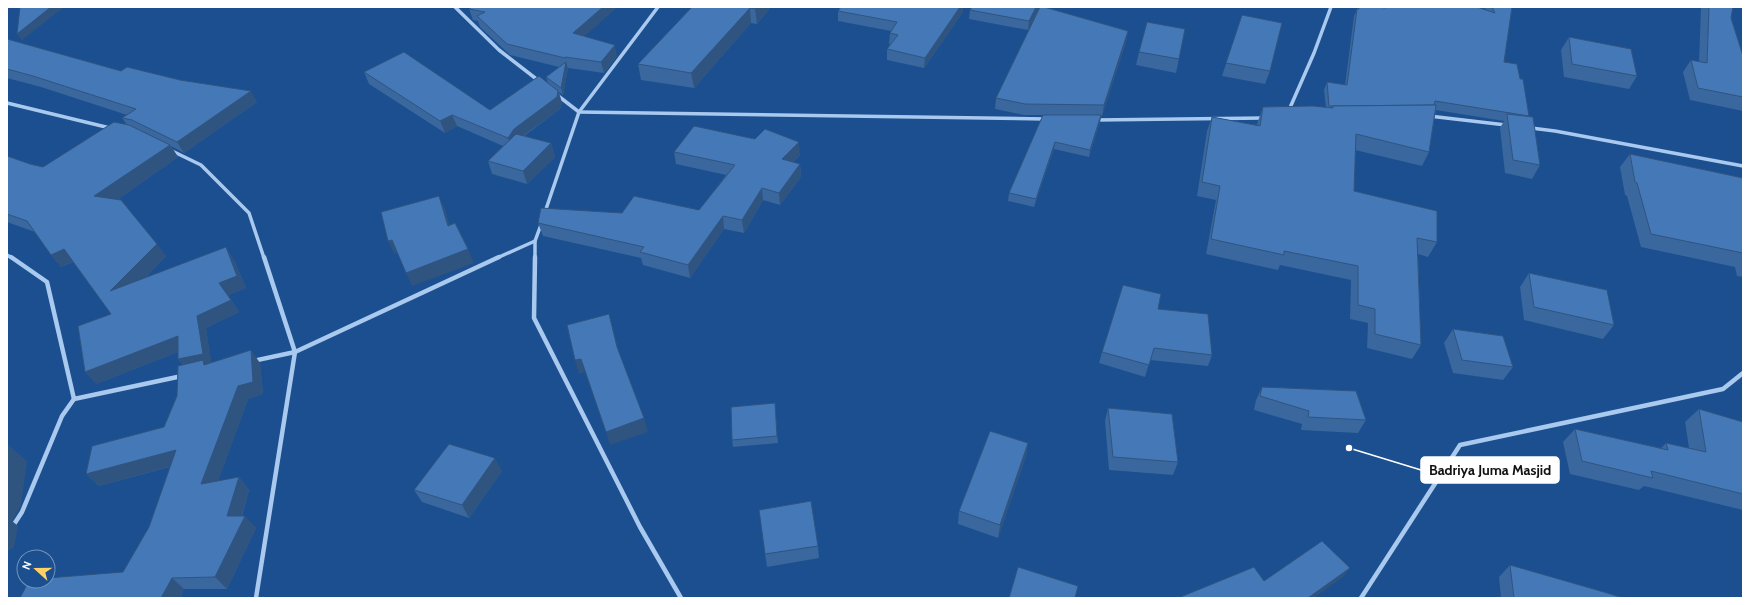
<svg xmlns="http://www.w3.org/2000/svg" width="1750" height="605" font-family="Cabin,sans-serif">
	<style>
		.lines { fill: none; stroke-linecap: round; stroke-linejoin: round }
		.street-far1 { stroke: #a9c9ee; stroke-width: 3.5 }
		.street { stroke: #a9c9ee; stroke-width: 4.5 }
		.wall { fill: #3a679d }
		.shaded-wall { fill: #305480 }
		.building { fill: #4478b7; stroke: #305480 }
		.leader { fill: none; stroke: #fff; stroke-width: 1.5 }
		.callout-dot { fill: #fff; stroke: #1b4f8f; stroke-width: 1.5 }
		.callout { fill: #fff; stroke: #fff; stroke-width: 1.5 }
		.callout-label { font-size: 14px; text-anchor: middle; font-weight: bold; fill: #111 }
	</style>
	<rect width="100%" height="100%" fill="#1b4f8f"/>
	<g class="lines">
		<g class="street-far1">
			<path d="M455,7L499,50L539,81"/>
			<path d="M7,103L110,128"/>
			<path d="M1289,110L1314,53L1331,7"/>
			<path d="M579,112L1046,119"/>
			<path d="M579,112L658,7"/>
			<path d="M1429,116L1506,125"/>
			<path d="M1095,120L1264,118"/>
			<path d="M1531,128L1555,131L1743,166"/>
			<path d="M170,150L201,165L249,213L264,258"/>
			<path d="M545,212L579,112L557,95"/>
			<path d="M7,255L12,258"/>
			<path d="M497,258L535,241"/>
			<path d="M535,258V241L542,222"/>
		</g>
		<g class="street">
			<path d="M11,257L47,282L74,399L182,376"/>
			<path d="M535,257L534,318L640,527L681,598"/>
			<path d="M253,361L295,352L499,257"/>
			<path d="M7,535L22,512L62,416L74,399"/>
			<path d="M256,598L295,352L264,257"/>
			<path d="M1361,598L1460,445L1723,389L1743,373"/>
		</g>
	</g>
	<g class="wall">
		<path d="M472,7H615V9L584,36L617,56L604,73L568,68L563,95L559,92L562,103L560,109L524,136L551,143L555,157L527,184L492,174L488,161L503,146L457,126L445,133L369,84L364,72L490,110L548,83L546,77L559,67L510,55L480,27L478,21L473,20L469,9Z"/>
		<path d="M692,7H771L757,24L751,23L694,88L641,80L638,64Z"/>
		<path d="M972,7H1044L1128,31L1126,42L1102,116H1101L1100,122L1089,157L1054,149L1034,207L1008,201L1009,193L1043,115H1024L995,109L996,98L1037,13L1028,30L969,19L970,10Z"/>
		<path d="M1358,7H1379L1385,8L1486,10L1484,7H1512L1504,62L1520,79L1540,165L1532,179L1505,173L1500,128L1504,121L1436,110L1429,152L1422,166L1355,150L1354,191L1437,242L1428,257L1418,254L1421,345L1412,359L1367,348L1368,323L1350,319L1351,280L1280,265L1278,270L1206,254L1216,200L1197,196L1207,131L1212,117L1257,125L1258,121L1263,107L1326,108L1324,90L1327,82L1345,85L1354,16Z"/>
		<path d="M1701,7H1733L1731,18L1743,56V111L1690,100L1683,72L1691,60L1699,62Z"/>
		<path d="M838,11L963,12L924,68L887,60V49L891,44H889L890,33L891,31L838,21Z"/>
		<path d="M1242,15L1270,71L1265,84L1222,76Z"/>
		<path d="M1569,37L1637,76L1629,89L1564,77L1561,50Z"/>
		<path d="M7,39L121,71L257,102L184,153L171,146L178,157L117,200L166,256L145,278L234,260L246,288L228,295L239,312L206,328L211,363H260L263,394L248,399L218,481L239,477L249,490L242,516L256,528L227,589H184L180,598H20L123,572L149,527L170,467L99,486L86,474L164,427L177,396L183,365L178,359V352L96,384L111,314L73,262L61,267L51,255L35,232L7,222V156L30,164L43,167L127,125L122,118L127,115L41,87L7,78Z"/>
		<path d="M1139,52L1179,59L1176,73L1136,65Z"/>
		<path d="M674,152L800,155L793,162L800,164L801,177L780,205L763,200L744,233L724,229L690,278L643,265L641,258L543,236L538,223L622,213L699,210L726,175L676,164Z"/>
		<path d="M1630,154L1743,178V277L1737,276L1735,267L1641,247L1627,196L1625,195L1620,167Z"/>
		<path d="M1529,273L1614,325L1603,339L1524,320L1520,287Z"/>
		<path d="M1158,309L1212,355L1208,366L1150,360L1145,377L1099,363L1102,352Z"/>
		<path d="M1453,329L1513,367L1503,380L1453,373L1444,343Z"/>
		<path d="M1262,387L1366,420L1358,433L1301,430L1302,424L1254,410L1256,400Z"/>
		<path d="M1108,408L1178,462L1173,475L1109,470L1105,421Z"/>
		<path d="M1699,409L1743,422V510L1644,486L1639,490L1570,474L1563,442L1575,429L1661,448L1666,443L1689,448L1685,422Z"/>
		<path d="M775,410L778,443L733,447L732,440Z"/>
		<path d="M1028,443L1026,456L998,538L958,524L959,511Z"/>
		<path d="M502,471L469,518L422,502L414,490Z"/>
		<path d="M818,546L819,558L767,567L765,554Z"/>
		<path d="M1510,565L1623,598H1501L1499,577Z"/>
	</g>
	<g class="shaded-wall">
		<path d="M51,7H64L22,40L17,34Z"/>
		<path d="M603,7H615V9L576,44L573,33Z"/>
		<path d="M756,7H771L757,24L755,9Z"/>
		<path d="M960,7H963V12L924,68L925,58Z"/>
		<path d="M1036,7H1040L1028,30L1029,21Z"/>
		<path d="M750,8L751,23L694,88L691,73Z"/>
		<path d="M1128,31L1126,42L1102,116L1104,105Z"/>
		<path d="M615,45L617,56L604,73L601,62Z"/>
		<path d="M566,62L568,69L563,95L561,88Z"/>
		<path d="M251,91L257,102L184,153L177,142Z"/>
		<path d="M558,91L562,103L560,109L517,140L512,150L508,138L514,129Z"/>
		<path d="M452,115L457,126L445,133L440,121Z"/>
		<path d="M1101,115L1100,122L1089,157L1090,150Z"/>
		<path d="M799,142L800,155L783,172L782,159Z"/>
		<path d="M1055,142L1054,149L1034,207L1036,199Z"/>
		<path d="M551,143L555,157L527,184L523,171Z"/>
		<path d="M170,145L178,157L104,209L94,196Z"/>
		<path d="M800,164L801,177L780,205L779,193Z"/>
		<path d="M762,188L763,200L744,233L742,220Z"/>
		<path d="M439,196L445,209L454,240L448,226Z"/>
		<path d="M723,216L724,229L690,278L688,265Z"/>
		<path d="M392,240L399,253L394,254L388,241Z"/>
		<path d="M157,244L166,256L120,304L110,291Z"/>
		<path d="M226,247L234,260L246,288L228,295L239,312L206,328L212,366L188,371L178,359L197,316L219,283Z"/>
		<path d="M64,249L74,261L61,267L51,255Z"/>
		<path d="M468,249L474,263L412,286L406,273Z"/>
		<path d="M609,314L613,327L621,361L617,347Z"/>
		<path d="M178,336L188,348L96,384L85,372Z"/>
		<path d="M251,350L260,363L263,394L248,399L213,496L201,484Z"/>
		<path d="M581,359L585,372L579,374L575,360Z"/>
		<path d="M644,418L648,432L610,445L606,432Z"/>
		<path d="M1028,443L1026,456L998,538L1000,525Z"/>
		<path d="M7,444L27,461L21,506L12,521L18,526L14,548L7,551Z"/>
		<path d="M176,450L187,462L99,486L86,474Z"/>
		<path d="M495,458L502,471L469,518L462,505Z"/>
		<path d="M239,477L249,490L238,528L227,516Z"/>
		<path d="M245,516L256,528L227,589L215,577Z"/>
		<path d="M1350,568L1343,577L1314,598H1308Z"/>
		<path d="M172,578L184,589L180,598H161Z"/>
	</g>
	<g class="building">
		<path d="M20,7H51L17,34Z"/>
		<path d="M472,7H603L573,33L615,45L601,62L565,57V58L507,44L477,16L485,12L469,9Z"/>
		<path d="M692,7H756L755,9L750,8L691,73L638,64Z"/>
		<path d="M841,7H960L925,58L887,49L898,35L890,33L897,22L838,11Z"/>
		<path d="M972,7H1036L1029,21L970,10Z"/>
		<path d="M1040,7H1044L1128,31L1104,105L1025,104L996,98Z"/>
		<path d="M1359,7H1379L1385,8L1386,7H1477L1495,13L1492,7H1512L1504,62L1517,64L1520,79H1523L1529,116L1435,101L1434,105L1329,106L1327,82L1347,85L1357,9H1359Z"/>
		<path d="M1709,7H1733L1731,18L1743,56V97L1698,88L1691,60L1707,63Z"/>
		<path d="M1242,15L1282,23L1270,71L1226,63Z"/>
		<path d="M1147,22L1185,29L1179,59L1139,52Z"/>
		<path d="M1569,37L1631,49L1637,76L1572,64Z"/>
		<path d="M7,39L121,71L127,67L180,80L251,91L177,142L132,120L122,118L136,109L33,76L7,69Z"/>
		<path d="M404,52L490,110L539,76L558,91L557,97L514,129L508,138L452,115L440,121L364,72Z"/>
		<path d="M566,62L561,88L546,77Z"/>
		<path d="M1436,105L1429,152L1356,134L1354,191L1437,211V242L1417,238L1421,345L1375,334V309L1358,305V266L1284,251V255L1211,239L1220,186L1202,182L1212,117L1260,126L1263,107L1313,106L1333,108V106Z"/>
		<path d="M1507,114L1533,117L1540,165L1513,160Z"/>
		<path d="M1043,115H1101L1090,150L1055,142L1036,199L1009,193Z"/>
		<path d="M114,122L129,125L170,145L94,196L121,200L157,244L110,291L226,247L237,276L219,283L231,300L197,316L203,354L178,359V336L85,372L78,326L111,314L64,249L51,255L27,221L7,214V156L30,164L43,167Z"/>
		<path d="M694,126L755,139L765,129L799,142L782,159L800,164L779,193L762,188L742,220L723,216L688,265L640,252L644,247L538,223L541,208L622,213L634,196L699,210L735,165L674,152Z"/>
		<path d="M516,134L551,143L523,171L488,161Z"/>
		<path d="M1630,154L1743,178V253L1651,234L1637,183L1635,182Z"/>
		<path d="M439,196L448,226L455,223L468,249L406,273L392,240L388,241L381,212Z"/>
		<path d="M1529,273L1607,290L1614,325L1534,307Z"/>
		<path d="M1123,285L1161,294L1158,309L1208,314L1212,355L1154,348L1149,365L1102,352Z"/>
		<path d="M609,314L617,347L644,418L606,432L581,359L575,360L567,325Z"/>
		<path d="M1453,329L1503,336L1513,367L1462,360Z"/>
		<path d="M251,350L253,382L238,386L201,484L239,477L227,516H245L215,577L172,578L161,598H20L29,581H48V578L123,572L149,527L176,450L86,474L92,446L164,427L177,396L178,366L203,360L204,365Z"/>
		<path d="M1262,387L1356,391L1366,420L1308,417L1309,411L1260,396Z"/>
		<path d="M775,403L777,436L732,440L731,407Z"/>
		<path d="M1108,408L1172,414L1178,462L1113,457Z"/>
		<path d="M1699,409L1743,422V494L1651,471L1653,478L1582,461L1575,429L1668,450L1666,443L1706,452Z"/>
		<path d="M990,431L1028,443L1000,525L959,511Z"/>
		<path d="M449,444L495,458L462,505L414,490Z"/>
		<path d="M811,501L818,546L765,554L759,510Z"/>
		<path d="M1322,541L1350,568L1308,598H1178L1254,567L1264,581Z"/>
		<path d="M1510,565L1604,592L1623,598H1514Z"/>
		<path d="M1018,567L1078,586L1075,598H1009Z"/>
	</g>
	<path class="leader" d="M1349 448L1421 470"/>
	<circle class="callout-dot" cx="1349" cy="448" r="4"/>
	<rect class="callout" x="1421" y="457" width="138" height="26" rx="4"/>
	<g class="callout-label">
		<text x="1490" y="475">Badriya Juma Masjid</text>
	</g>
	<rect width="1750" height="605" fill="none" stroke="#ffffff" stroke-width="16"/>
	<g transform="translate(36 569) rotate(291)"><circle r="19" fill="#1b4f8f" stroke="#7695bc"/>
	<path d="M0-3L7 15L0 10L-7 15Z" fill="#ffd166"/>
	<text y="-6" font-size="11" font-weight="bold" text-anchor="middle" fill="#ffffff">N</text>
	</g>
</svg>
